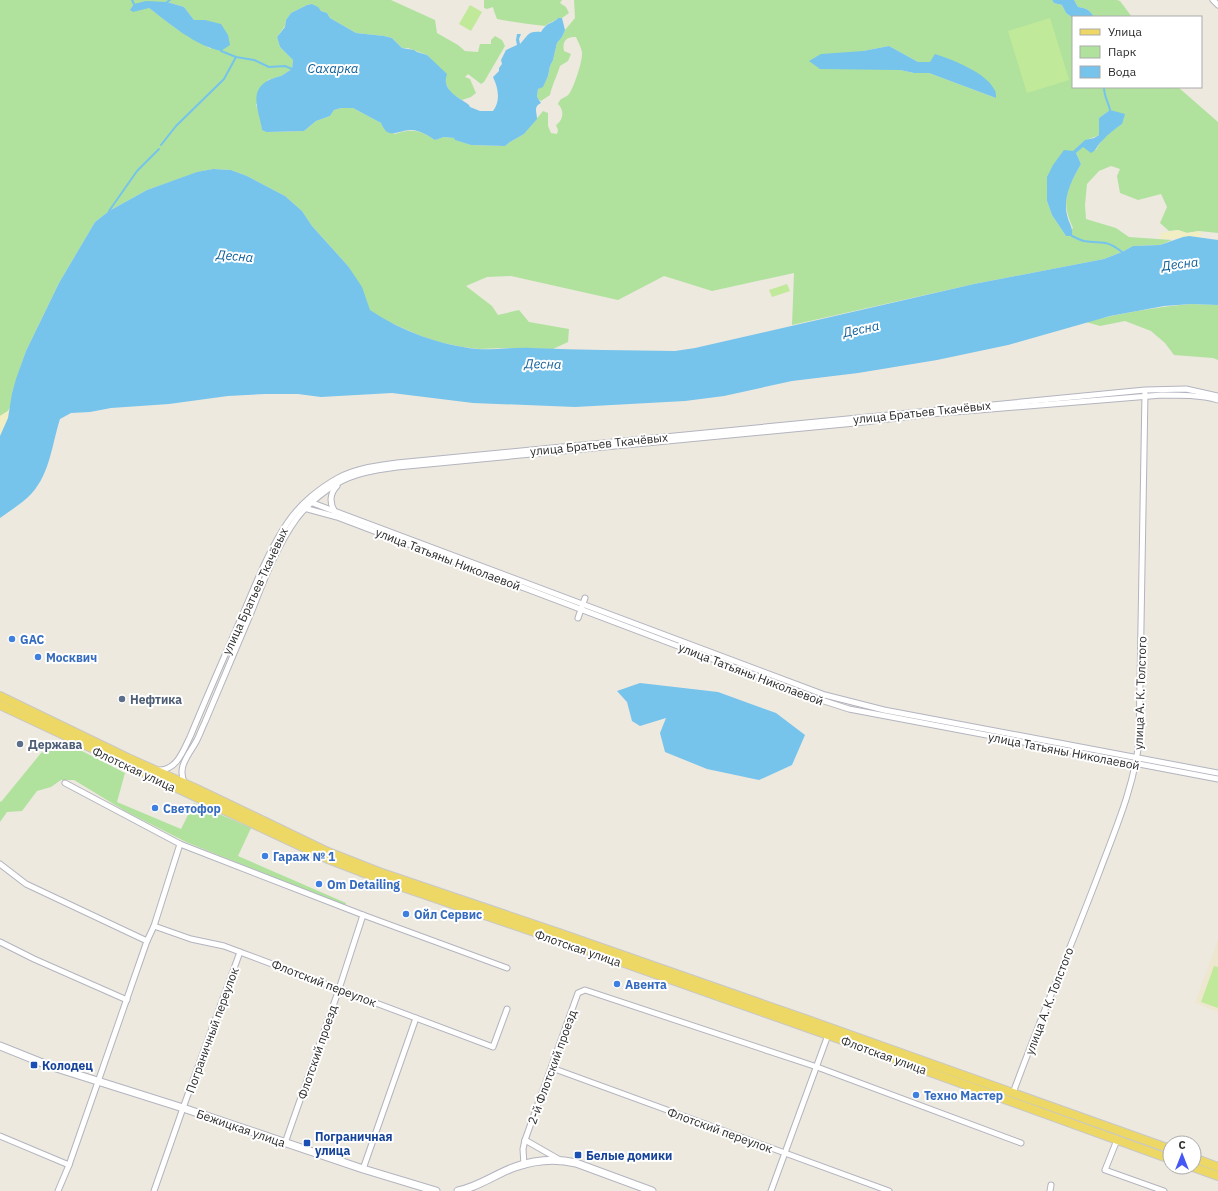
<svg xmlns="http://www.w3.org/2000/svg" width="1218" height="1191" font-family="'IBM Plex Sans',sans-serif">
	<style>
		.education { fill: #eee7d0 }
		.green { fill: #b0e29e; fill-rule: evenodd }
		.sand { fill: #f1eec4 }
		.pitch { fill: #c1e99a }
		.water { fill: #76c3ec }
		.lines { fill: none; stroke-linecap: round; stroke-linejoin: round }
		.stream { stroke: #76c3ec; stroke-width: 2 }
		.street-casing { stroke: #b3b4bf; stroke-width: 7 }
		.secondary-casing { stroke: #b3b4bf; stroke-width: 9 }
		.primary-casing { stroke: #c8c8c8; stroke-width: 10 }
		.street { stroke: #fff; stroke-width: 5 }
		.secondary { stroke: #fff; stroke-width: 7 }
		.primary { stroke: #edd865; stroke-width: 8 }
		.shop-dot { fill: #3f7fe0; stroke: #fff; stroke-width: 1.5 }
		.service-dot { fill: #5c6f8a; stroke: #fff; stroke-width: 1.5 }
		.transit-dot { fill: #1a4fb4; stroke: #fff; stroke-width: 1.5 }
		.labels { text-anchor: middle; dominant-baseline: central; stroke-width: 4; stroke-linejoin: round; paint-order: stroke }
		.street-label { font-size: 12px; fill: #2c2c2c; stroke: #fff }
		.shop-label { font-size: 12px; font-weight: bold; fill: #366cbe; stroke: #fff; text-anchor: start }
		.service-label { font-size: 12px; font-weight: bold; fill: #4e5e75; stroke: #fff; text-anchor: start }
		.transit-label { font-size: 12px; font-weight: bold; fill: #164399; stroke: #fff; text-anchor: start }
		.water-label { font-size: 13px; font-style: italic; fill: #11619c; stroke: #fff }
	</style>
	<rect width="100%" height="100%" fill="#ede9df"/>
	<path class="education" d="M1218,939V1012L1195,1003Z"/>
	<g class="green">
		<path d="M0,0H391L435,20L437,33L458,45L465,51L478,52L480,44H491V40L495,36L502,40L505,46L484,82L481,84L468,74L465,77L470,79L476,93L471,97L462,100L451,93L446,84L445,78L430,58L427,55L408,48H402L392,38L384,36L356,33L330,18L327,13L321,11L317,7L312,4L307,5L291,13L286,20L285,26L277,37L280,47L293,60L292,69L281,76L268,80L256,105L261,118L262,130L266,132L304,131L316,121L330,116L334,110L341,108H353L381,123L384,129L395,134C411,128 421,130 435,140L444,137L454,138L456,140L471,145L505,146L510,142L524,134L543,111L548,113V126L551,133L557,134L558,130L556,125C563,120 565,111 558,104C561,96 565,99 569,94C574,87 583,60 582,52C581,47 578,42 576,37C566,36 562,42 564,51L571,54L568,61L560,66C557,76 552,85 550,95L541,101L537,98L538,89L543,86L548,76L550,66L553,60L557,43L562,37L565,30L575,18L574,0H1052L1054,3L1062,5L1066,13L1073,18V87H1178L1218,122V233L1199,231L1187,233L1178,230L1169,231L1160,223L1167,207L1161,194L1138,200L1120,193L1117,176L1120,169L1111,166L1099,171L1087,184L1085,205L1086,219L1116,228L1129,237L1172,240L1160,245L1133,246L1122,252L1104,259L974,284L792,325L794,273L712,291L664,276L618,300L511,276L487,277L466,286L492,306L498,315L519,310L529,322L569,329L568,342L553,349L504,348L479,349L462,347L439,342L421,336L389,322L369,310L366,299L348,266L312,226L302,211L285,196L247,176L231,170L213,169L198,172L147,190L109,211L95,222L59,283L26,351L12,393L11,406L8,411L0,416ZM167,2L184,7L194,20H205L211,49L177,29L149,8ZM889,46L918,62H930L996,98L929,73H914L900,70L863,51ZM1110,110L1122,124C1111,131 1102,138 1096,150L1083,146L1076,153L1081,164C1067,189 1060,201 1073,228L1066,236L1052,215L1047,201C1056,184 1069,151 1085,141C1089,138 1094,138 1099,135V118Z"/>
		<path d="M484,0H562L560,3L566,7L569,13L562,18H558C554,22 549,22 545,26C529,24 513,22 497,19L494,11L493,7L487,9L484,8Z"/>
		<path d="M1074,0H1117L1120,1L1132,17H1094C1090,10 1086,8 1078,7Z"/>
		<path d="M1191,304L1218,305V360L1213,358L1174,355L1165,343L1151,331L1125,321L1100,326L1086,322C1121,313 1156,307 1191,304Z"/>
		<path d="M50,749L64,751H82L125,773L117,802L181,829L194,803L251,828L238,856L346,903L345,906L186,842L125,811L74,780H61L51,787L37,791L22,811L7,812L0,822V801L1,802L41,753Z"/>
	</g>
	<g class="sand">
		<path d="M1178,230L1187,233L1199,231L1202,234L1200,237C1186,236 1173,241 1159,238L1161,233Z"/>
		<path d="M11,406L8,418L0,436V416L8,411Z"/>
	</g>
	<g class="pitch">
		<path d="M470,5L482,12L471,31L459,24Z"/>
		<path d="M1050,18L1069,80L1027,93L1008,31Z"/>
		<path d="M787,284L790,291L772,297L769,290Z"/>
		<path d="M1214,966L1218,967V1008L1201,1002Z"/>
	</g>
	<g class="water">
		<path d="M1052,0H1074L1078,7C1086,8 1090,10 1094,17H1073V18L1066,13L1062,5L1054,3Z"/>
		<path d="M146,1L167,2L184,7L194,20H205L221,24L228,35L230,45L221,51C196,46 170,24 149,8L133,12L130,10L134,4Z"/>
		<path d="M312,4L318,7L321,11L327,13L330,18L356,33L384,36L392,38L402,48L414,50L417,52L427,55L447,74C441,90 458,97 469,105L470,107L480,111H493C501,101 498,87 493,77L499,71V68L502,64L501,60L506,50L517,45L516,40L517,34H521L519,39L520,44C529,35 527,31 541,32C548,21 551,25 558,18H562L565,30L562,37L557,43L553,60L550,66L548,76L543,87L538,89L537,97L541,103C533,107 537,112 537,119L524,134L510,142L505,146L471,145L455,140L454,138L444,137L435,140C429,136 419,130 411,130C398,130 388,141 381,123L353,108H341L334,110L330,116L316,121L304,131L266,132L262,130C260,112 247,91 269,80C273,78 277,77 281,76C285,74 288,71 292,69L293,60L280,47L277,37L285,27L286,20L291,13L307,5Z"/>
		<path d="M889,46L918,62H930L935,54C953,60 985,72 994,89C996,91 996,95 996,98L929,73H914L900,70L820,69L809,61L821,54L863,51Z"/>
		<path d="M1110,110L1125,114L1122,124C1115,129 1108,134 1102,141C1097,145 1097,150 1091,153L1083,147L1076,153L1081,164C1072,180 1063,196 1067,215C1069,224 1073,226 1072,236H1066L1052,215L1047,201V177L1053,165L1064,150L1073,151L1085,140L1094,138L1099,135V118Z"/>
		<path d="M213,169L231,170L247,176L285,196L302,211L312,226L348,266L362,287L370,310C401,331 440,345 477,349C494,350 514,347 532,348C579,350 627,350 675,351L695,348L974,284L1104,259L1122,252L1133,246L1160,245L1183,237L1189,236L1218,240V305L1191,304L1164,306L1110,316L1008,345L937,360L858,373L792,381L724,396L685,401L575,407L473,403L392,393L321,397L298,394H265L228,396L169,404L111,408L90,412L71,413L60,419C52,444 50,473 32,493C23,503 11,510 0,518V436L8,418L12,393L16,379L26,351L59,283L95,222L109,211L147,190L197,172Z"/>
		<path d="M640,683L718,692L776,713L805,735L792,765L759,780L707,769L665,752L660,733L666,718L640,726L632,721L627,702L617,691Z"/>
	</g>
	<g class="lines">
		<g class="stream">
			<path d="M132,0L134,4"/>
			<path d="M167,2L170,0"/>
			<path d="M221,51L236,57L254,60L269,67L285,66L292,69"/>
			<path d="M1104,87C1104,97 1108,101 1110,110"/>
			<path d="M161,145L176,126L224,79L236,57"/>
			<path d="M109,211L137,171L159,149"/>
			<path d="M1072,236C1076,238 1080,240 1084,241C1102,244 1106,239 1122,252"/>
		</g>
		<defs>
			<g id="street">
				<path d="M1213,0L1218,5"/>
				<path d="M310,502L825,695L884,710L1218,773"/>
				<path d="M304,508L337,517L818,699L849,709L1218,779"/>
				<path d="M335,512C329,503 330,493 337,486"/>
				<path d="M578,618L585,598"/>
				<path d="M159,770C177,770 183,751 190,737C207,696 225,655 243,614C256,583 269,550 288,522C300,504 320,488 338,478C356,468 377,466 397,463L1145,390L1186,389L1218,396"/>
				<path d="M65,783L180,844L363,915L507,968"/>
				<path d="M185,784C176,767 189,755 197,740C200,734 202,728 205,722C221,684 237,646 253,608C265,577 278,544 297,518C307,505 322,493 336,484C354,473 375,470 397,467L855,423L930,414L1162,395C1181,395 1200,395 1218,400"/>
				<path d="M0,864L26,884L147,941"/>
				<path d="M154,926L191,939L224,946L240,952L493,1047L507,1009"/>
				<path d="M0,942L34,959L127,1000"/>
				<path d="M552,1068L889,1191"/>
				<path d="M1013,1093C1040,1019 1071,947 1099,873C1115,830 1134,787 1139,741L1145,393"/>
				<path d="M0,1136L69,1165"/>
				<path d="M525,1140L578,993L585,990L817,1067L1021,1143"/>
				<path d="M1117,1140L1105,1170L1164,1191"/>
				<path d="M285,1143L339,989L363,915"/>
				<path d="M524,1165L523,1149L525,1140L560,1160"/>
				<path d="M363,1169L416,1018"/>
				<path d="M58,1191L69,1165L147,941L154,926L180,844"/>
				<path d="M154,1191L183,1108L240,952"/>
				<path d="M771,1191L828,1035"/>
				<path d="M1050,1191L1051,1185"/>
			</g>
			<g id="secondary">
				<path d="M0,1046L50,1066L183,1108L363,1169L436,1191"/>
				<path d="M458,1191C479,1187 495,1174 515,1167C535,1160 555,1158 576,1163L652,1191"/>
			</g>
			<g id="primary">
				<path d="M0,696L128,758L197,789L328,852L379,872L559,933L808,1020L1170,1149"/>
				<path d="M0,705L328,859L385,881L593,952L828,1035L1170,1159"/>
				<path d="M1194,1158L1218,1167"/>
				<path d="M1193,1167L1218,1176"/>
			</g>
		</defs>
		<use href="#street" class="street-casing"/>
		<use href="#secondary" class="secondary-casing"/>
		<use href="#primary" class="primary-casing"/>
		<use href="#street" class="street"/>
		<use href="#secondary" class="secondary"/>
		<use href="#primary" class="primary"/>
	</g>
	<g class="shop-dot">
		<circle cx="12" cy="639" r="4"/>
		<circle cx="38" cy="657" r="4"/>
		<circle cx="155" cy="808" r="4"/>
		<circle cx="265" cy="856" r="4"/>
		<circle cx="319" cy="884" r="4"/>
		<circle cx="406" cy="914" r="4"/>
		<circle cx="617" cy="984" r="4"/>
		<circle cx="916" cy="1095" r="4"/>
	</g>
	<g class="service-dot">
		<circle cx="122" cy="699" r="4"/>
		<circle cx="20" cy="744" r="4"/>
	</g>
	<g class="transit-dot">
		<rect x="30" y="1061" width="8" height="8" rx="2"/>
		<rect x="303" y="1139" width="8" height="8" rx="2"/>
		<rect x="574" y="1151" width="8" height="8" rx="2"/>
	</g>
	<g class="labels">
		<g class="street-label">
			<text transform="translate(922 412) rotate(-6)">улица Братьев Ткачёвых</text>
			<text transform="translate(599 444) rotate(-6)">улица Братьев Ткачёвых</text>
			<text transform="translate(448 559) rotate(21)">улица Татьяны Николаевой</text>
			<text transform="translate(255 591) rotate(-65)">улица Братьев Ткачёвых</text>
			<text transform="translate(751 674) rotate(21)">улица Татьяны Николаевой</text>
			<text transform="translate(1140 693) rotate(-88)">улица А. К. Толстого</text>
			<text transform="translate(1064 751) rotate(11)">улица Татьяны Николаевой</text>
			<text transform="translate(134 769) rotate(25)">Флотская улица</text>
			<text transform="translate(578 948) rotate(19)">Флотская улица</text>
			<text transform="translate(324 983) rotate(21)">Флотский переулок</text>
			<text transform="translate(1049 1001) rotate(-69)">улица А. К. Толстого</text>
			<text transform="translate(212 1030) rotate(-70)">Пограничный переулок</text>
			<text transform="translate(317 1052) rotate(-71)">Флотский проезд</text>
			<text transform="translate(884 1055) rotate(20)">Флотская улица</text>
			<text transform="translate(552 1067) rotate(-70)">2-й Флотский проезд</text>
			<text transform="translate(241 1128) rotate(19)">Бежицкая улица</text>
			<text transform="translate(720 1130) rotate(20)">Флотский переулок</text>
		</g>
		<g class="shop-label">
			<text x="20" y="639">GAC</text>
			<text x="46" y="657">Москвич</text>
			<text x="163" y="808">Светофор</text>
			<text x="273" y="856">Гараж № 1</text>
			<text x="327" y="884">Om Detailing</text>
			<text x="414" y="914">Ойл Сервис</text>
			<text x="625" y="984">Авента</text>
			<text x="924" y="1095">Техно Мастер</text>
		</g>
		<g class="service-label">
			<text x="130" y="699">Нефтика</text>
			<text x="28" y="744">Держава</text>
		</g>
		<g class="transit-label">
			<text x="42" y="1065">Колодец</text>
			<text x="315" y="1136">Пограничная<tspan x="315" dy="14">улица</tspan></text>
			<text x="586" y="1155">Белые домики</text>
		</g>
		<g class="water-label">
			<text x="333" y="68">Сахарка</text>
			<text transform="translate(235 256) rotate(5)">Десна</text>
			<text transform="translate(1180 264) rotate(-7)">Десна</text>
			<text transform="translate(861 329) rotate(-12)">Десна</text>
			<text transform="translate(543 364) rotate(1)">Десна</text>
		</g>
	</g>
	<rect x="1072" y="16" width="130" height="72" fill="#ffffff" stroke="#ababab"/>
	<rect x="1080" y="29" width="20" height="6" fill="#edd865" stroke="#ababab"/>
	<text x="1108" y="36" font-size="12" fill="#2c2c2c">Улица</text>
	<rect x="1080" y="46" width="20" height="12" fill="#b0e29e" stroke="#ababab"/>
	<text x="1108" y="56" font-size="12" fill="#2c2c2c">Парк</text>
	<rect x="1080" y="66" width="20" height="12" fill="#76c3ec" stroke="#ababab"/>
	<text x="1108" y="76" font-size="12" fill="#2c2c2c">Вода</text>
	<g transform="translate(1182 1155)"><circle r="19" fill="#ffffff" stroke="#ababab"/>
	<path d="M0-3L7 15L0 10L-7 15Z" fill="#4557f5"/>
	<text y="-6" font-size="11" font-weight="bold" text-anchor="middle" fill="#2c2c2c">С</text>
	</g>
</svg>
